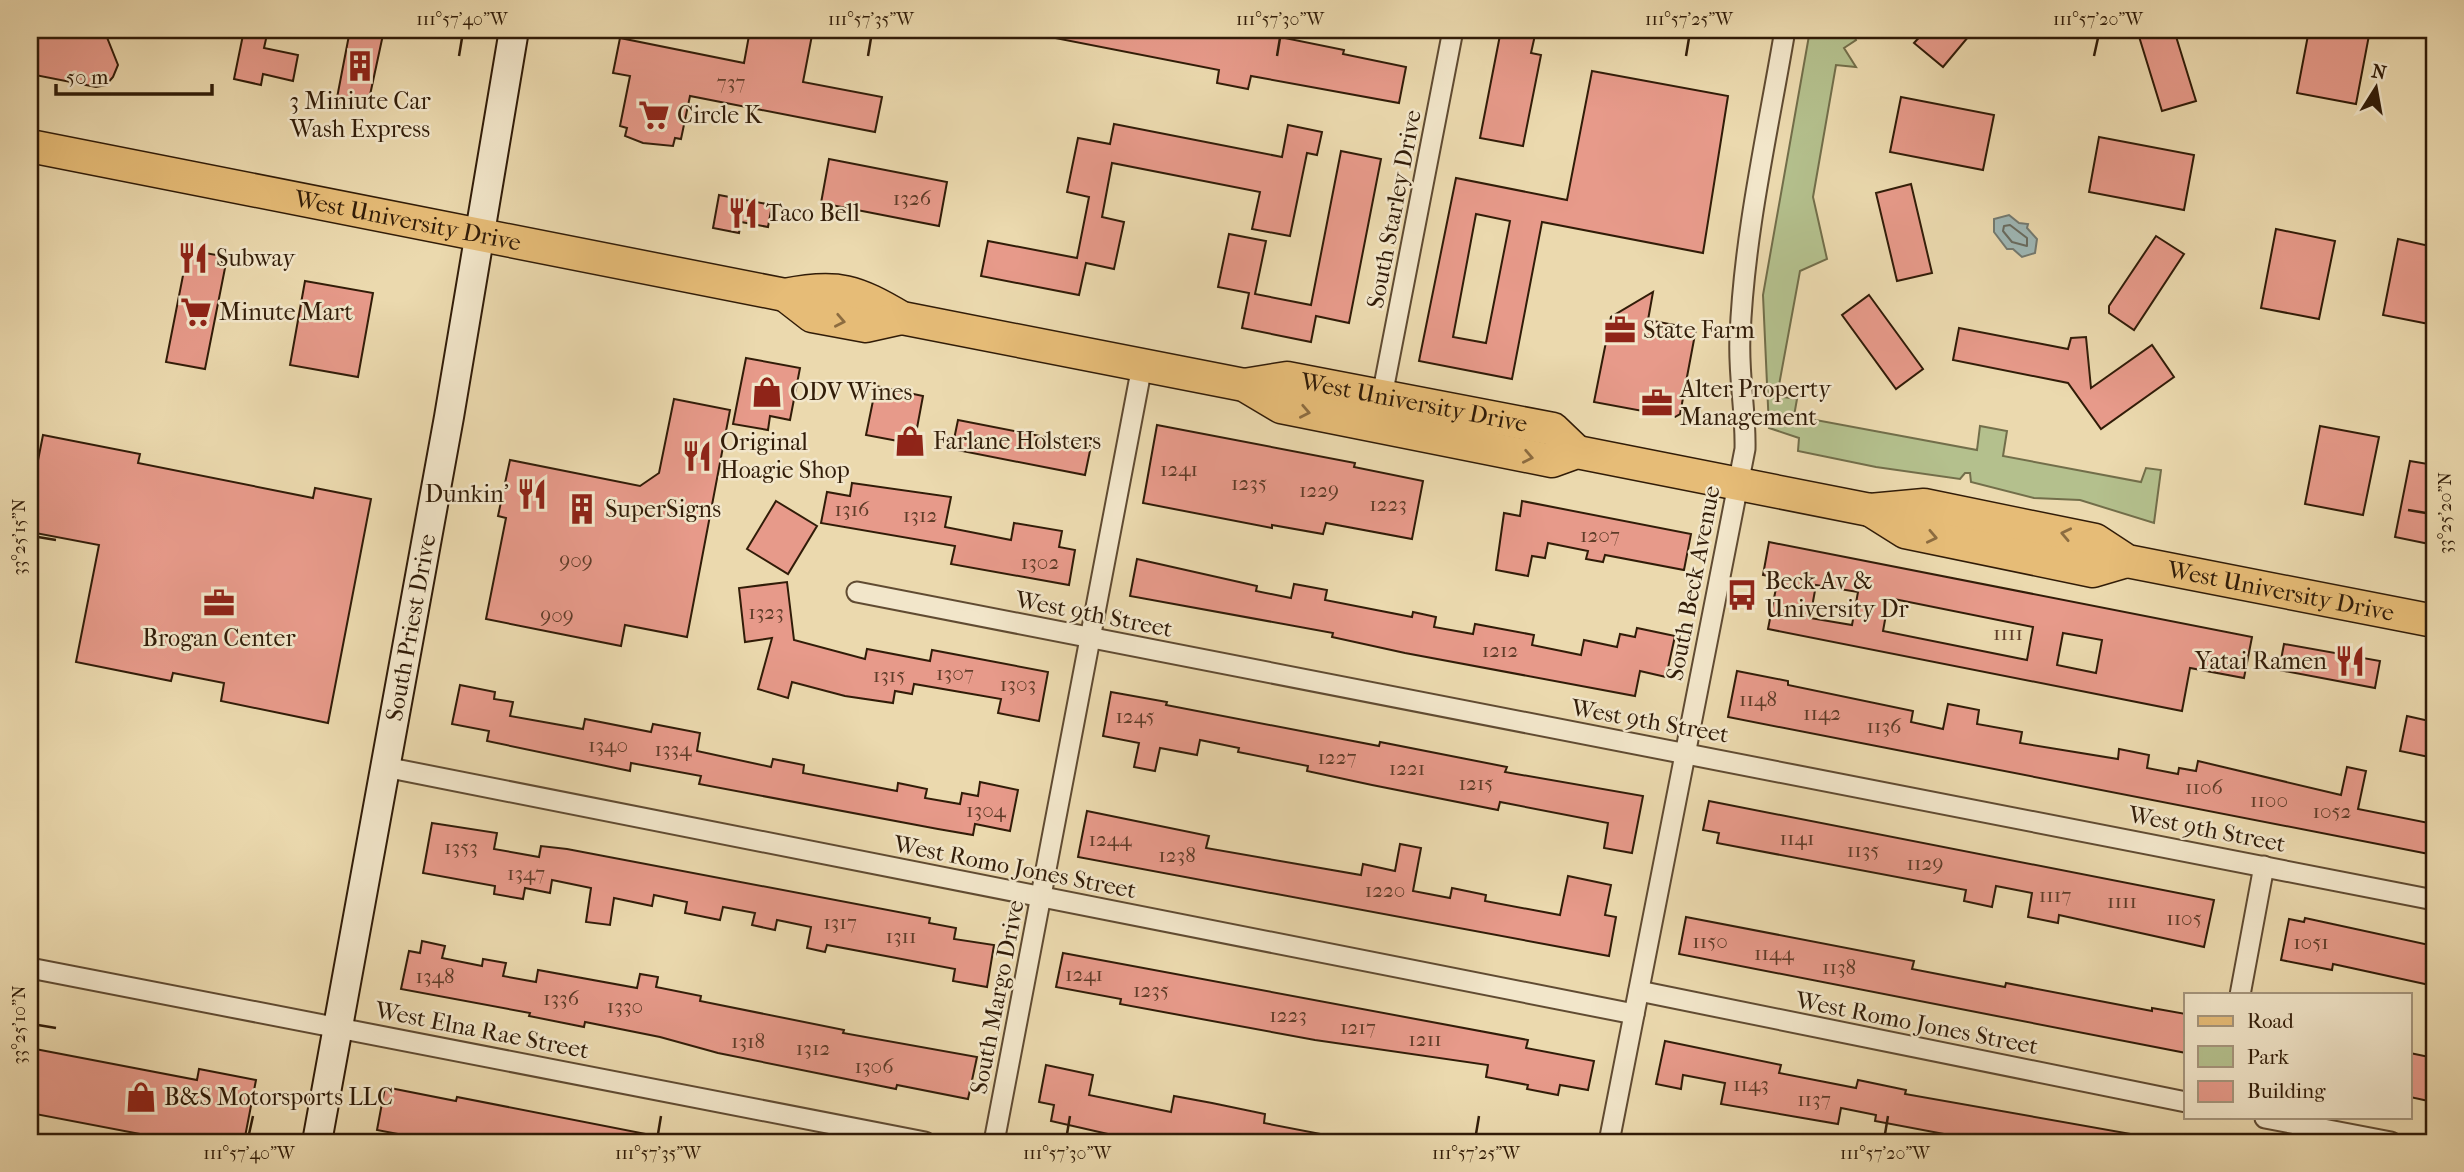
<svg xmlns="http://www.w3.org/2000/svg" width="2464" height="1172" font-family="'IM FELL French Canon',serif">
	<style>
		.green { fill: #b4c08d; stroke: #726e4a; stroke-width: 2 }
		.water { fill: #9eb7b6; stroke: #727970; stroke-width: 2 }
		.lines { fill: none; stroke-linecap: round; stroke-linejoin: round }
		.shore { stroke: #686a5f; stroke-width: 2 }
		.building { fill: #e79a8a; stroke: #311c08; stroke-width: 2; fill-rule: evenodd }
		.street-casing { stroke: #604b32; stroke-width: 23 }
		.secondary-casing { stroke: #311c08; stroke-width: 32 }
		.primary-casing { stroke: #311c08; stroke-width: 35 }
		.street { stroke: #f2e6ca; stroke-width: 19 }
		.secondary { stroke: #f2e6ca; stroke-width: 28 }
		.primary { stroke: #e6bc77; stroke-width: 32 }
		.oneway { stroke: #8c6c40 }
		.ticks { fill: none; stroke: #311c08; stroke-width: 2.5 }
		.labels { text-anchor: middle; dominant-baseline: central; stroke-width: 5; stroke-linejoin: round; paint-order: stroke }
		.number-label { font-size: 21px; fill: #5e3c28 }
		.poi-label { font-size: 24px; fill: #311c08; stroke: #f2e6ca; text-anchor: start }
		.street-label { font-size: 24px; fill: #311c08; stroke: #f2e6ca }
		.neatline { fill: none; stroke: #311c08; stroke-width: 2.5 }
		.ticks-label { font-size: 18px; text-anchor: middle; fill: #311c08 }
	</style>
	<rect width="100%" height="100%" fill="#ebd9ae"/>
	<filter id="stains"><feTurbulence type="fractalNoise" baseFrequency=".00286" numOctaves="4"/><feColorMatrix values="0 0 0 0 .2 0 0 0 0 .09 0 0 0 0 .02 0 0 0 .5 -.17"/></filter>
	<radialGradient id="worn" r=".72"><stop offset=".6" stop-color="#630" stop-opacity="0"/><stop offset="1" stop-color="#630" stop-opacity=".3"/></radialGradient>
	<path class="green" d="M1810,30H1852L1856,40L1844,48L1856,67L1836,65L1813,197L1827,259L1800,271L1777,396L1797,399L1794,416L1977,450L1980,426L2007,431L2003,456L2141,482L2146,468L2161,470L2154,523L2080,500L2034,498L1971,482L1970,473H1965L1960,479L1876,467L1798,451L1799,438L1769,428L1763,295Z"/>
	<path class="water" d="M2009,215L2019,223L2028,224L2027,228L2037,239L2035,253L2022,257L2013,249H2007L1994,232V219Z"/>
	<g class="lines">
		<path class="shore" d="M2010,225L2027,238V246L2012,242L2003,231L2004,226Z"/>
	</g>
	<g class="building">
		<path d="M30,30H104L118,65L113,77L106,85L96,87L30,74Z"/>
		<path d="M244,30H268L264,48L298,55L293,81L263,74L261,85L234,79Z"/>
		<path d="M350,30H384L367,109L336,103Z"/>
		<path d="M750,30H813L803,82L882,97L875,132L690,96L681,139L675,138L673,146L643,143L625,136L627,128L620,126L630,76L613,73L620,38L744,63Z"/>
		<path d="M1056,30H1245L1344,50L1343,54L1406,67L1399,103L1251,76L1248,89L1217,83L1219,70L1055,38Z"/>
		<path d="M1501,30L1535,35L1531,53L1541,55L1523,146L1480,138Z"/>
		<path d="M1926,30H1974L1943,67L1914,43Z"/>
		<path d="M2137,30H2174L2196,101L2162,111Z"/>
		<path d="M2309,30H2370L2356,104L2297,93Z"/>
		<path d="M1592,71L1728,96L1703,253L1542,222L1512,379L1419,361L1456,178L1567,200ZM1476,214L1510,221L1486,343L1453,337Z"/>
		<path d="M1901,97L1994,115L1983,170L1890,152Z"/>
		<path d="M1114,124L1282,157L1288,125L1322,132L1317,155L1307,153L1290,236L1252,229L1260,192L1112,163L1102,217L1124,222L1114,269L1086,263L1079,295L981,276L988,241L1077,258L1089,197L1067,192L1078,138L1110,144Z"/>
		<path d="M2099,137L2194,155L2184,210L2089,192Z"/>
		<path d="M1341,151L1381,159L1349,323L1316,316L1311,342L1242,328L1249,293L1218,287L1229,234L1266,241L1255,294L1311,305Z"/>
		<path d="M829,159L947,182L939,226L821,203Z"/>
		<path d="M1911,184L1932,273L1897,281L1876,193Z"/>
		<path d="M719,195L772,205L768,227L741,222L739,233L713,228Z"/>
		<path d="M2276,229L2335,241L2319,319L2261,308Z"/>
		<path d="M2156,236L2184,254L2134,330L2109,313V306Z"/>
		<path d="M2398,239L2434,247V325L2383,315Z"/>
		<path d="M188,250L222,256L221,262L226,263L205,369L166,362Z"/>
		<path d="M305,281L373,293L358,377L290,365Z"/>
		<path d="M1653,292L1648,320L1696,329L1680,414L1675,417L1594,402L1611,317Z"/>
		<path d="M1869,295L1923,369L1896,389L1842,315Z"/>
		<path d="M1959,328L2068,349L2071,338L2086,337L2091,388L2152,345L2174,377L2101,429L2068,383L1953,360Z"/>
		<path d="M746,358L800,368L790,420L770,416L768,430L733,424Z"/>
		<path d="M876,386L923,396L914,444L866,435Z"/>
		<path d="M674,399L730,410L687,637L625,625L621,646L486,619L506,518L498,516L510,460L640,486L659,473Z"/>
		<path d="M958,420L1091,446L1085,475L952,449Z"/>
		<path d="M1157,425L1355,463L1354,467L1423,481L1412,539L1326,523L1323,534L1272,525V528L1143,503Z"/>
		<path d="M2320,426L2379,437L2363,515L2305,504Z"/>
		<path d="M43,435L140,454L138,463L313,498L315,488L371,499L328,723L221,701L224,683L173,673L171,681L76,662L99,545L30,532V501Z"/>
		<path d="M2410,461L2434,465V545L2395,537Z"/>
		<path d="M852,483L951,497L945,527L1011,540L1014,523L1062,531L1059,547L1075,550L1069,585L951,564L955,546L821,523L827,492L850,496Z"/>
		<path d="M776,501L817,526L788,574L747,549Z"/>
		<path d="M1522,501L1691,534L1684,570L1605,555L1603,562L1586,559L1588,551L1548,543L1545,558L1532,556L1528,576L1496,570L1504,513L1520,516Z"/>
		<path d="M1769,542L2252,637L2244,678L2190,668L2182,711L1768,629L1778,578L1763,575ZM1816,585L1858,592L1852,625L1810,618ZM1889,598L2033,627L2027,660L1883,631ZM2063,633L2102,640L2096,673L2057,665Z"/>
		<path d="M1137,559L1257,586L1256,591L1291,598L1294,584L1327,590L1325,600L1412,617L1413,612L1436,617L1434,627L1473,634L1475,624L1534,635L1532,645L1581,655L1584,640L1617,647L1620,634L1635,637L1637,628L1675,636L1666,677L1640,671L1635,696L1405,653L1332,637L1333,633L1130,596Z"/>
		<path d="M787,582L794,640L865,659L867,649L930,661L932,650L1048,672L1039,721L998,713L1001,699L914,684L912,694L895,691L893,703L845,696L792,682L788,698L758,689L772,638L745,642L739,588Z"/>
		<path d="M2284,644L2380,661L2375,688L2279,670Z"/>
		<path d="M1737,671L1788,681V685L1913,711L1911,722L1943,729L1948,704L1979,710L1977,724L2022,732L2020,743L2118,759L2119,749L2149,755L2147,768L2178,774L2179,768L2196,771L2198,761L2341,795L2347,767L2366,771L2358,809L2434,824V855L1728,717Z"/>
		<path d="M460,685L495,692L494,699L513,702L510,716L583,729L585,719L651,732L653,724L700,733L697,751L771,767L773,759L804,765L803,773L897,791L898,783L927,789L925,798L960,804L962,793L978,796L980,782L1018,790L1010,831L975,824L973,835L938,829L699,784L701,776L631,763L630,771L487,741L489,731L452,724Z"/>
		<path d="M1111,692L1167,702L1166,705L1379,746L1380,742L1507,767L1505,772L1643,796L1632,853L1604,848L1608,823L1500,802L1498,810L1372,785L1307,771L1308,766L1238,752L1239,748L1200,740L1197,755L1160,748L1155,771L1134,767L1139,743L1103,736Z"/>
		<path d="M2407,716L2434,722V758L2400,751Z"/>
		<path d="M1709,801L2214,900L2204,947L2059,915L2058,923L2028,917L2032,893L1996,886L1992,907L1964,901L1966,890L1717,843L1719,833L1703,830Z"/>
		<path d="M1087,811L1209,836L1206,848L1361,875L1363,864L1395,871L1400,844L1421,848L1413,891L1450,898L1452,888L1486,895L1485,901L1560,915L1568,876L1611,885L1605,915L1616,917L1609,956L1078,857Z"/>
		<path d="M432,823L497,833L494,849L539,857L541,846L567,849L930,918L929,923L956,928L954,939L994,945L987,987L953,981L955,969L827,945L825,952L807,948L811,927L777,920L775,930L752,925L755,913L723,907L720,920L685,913L687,902L654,895L652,906L614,898L610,925L586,922L591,888L552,880L550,893L525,888L523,899L494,894L495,886L423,873Z"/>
		<path d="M1686,917L1914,961L1912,969L2005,987L2006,983L2152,1011V1008L2186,1014V1053L1679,954Z"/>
		<path d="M2305,918L2434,946V986L2333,964L2332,970L2281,960L2289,919L2304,922Z"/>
		<path d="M422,941L445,946L442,958L482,966L483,959L506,963L503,976L536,982L538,970L637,988L640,974L658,977L656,987L701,996L700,1001L844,1030L843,1033L977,1057L968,1099L897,1085L896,1089L718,1053L660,1037L585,1022L584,1027L529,1016L530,1013L401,989L409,951L420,953Z"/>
		<path d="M1063,953L1528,1040L1526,1048L1594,1061L1588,1090L1560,1085L1558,1095L1527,1089L1528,1085L1486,1077L1488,1065L1315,1040L1120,1004L1121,999L1056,987Z"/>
		<path d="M1665,1041L1781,1065L1779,1073L1856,1088L1858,1080L1906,1090L1905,1094L2131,1134L2130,1142H1975L1976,1140L1875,1121L1876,1115L1841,1108L1838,1124L1721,1104L1725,1083L1683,1075L1681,1089L1656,1084Z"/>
		<path d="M30,1048L197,1080L199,1069L256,1080L244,1142H182L30,1113Z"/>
		<path d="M2410,1053L2434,1058L2433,1102L2410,1097Z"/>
		<path d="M1046,1065L1093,1075L1089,1095L1171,1112L1174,1096L1212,1103L1265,1114L1264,1123L1321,1134V1142H1182L1152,1136L1151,1142H1143L1051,1121L1054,1105L1039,1102Z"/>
		<path d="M385,1087L456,1101L457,1097L646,1134L645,1142H440L377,1130Z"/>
	</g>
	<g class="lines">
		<defs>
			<g id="street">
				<path d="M1382,396L1453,30"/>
				<path d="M857,592L2434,900"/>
				<path d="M385,767L1634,1014"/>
				<path d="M30,968L925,1142"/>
				<path d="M1639,991L2186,1102"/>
				<path d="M2240,995L2264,866"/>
				<path d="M2265,1118L2391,1142"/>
				<path d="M994,1142L1142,366"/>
				<path d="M1609,1142L1745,449C1746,411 1738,374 1740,337C1744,234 1768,131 1785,30"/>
			</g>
			<g id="secondary">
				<path id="s1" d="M317,1142L449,417L514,30"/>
			</g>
			<g id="primary">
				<path id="s2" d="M30,146L785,295C838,284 856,291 902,318L1244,385L1281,407L1552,461L1577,452L1870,510L1924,505L2095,540L2127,561L2434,621"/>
				<path d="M785,295L812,316L866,326L902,318"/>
				<path id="s3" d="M1244,385L1287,378L1553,429L1577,452"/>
				<path d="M1870,510L1905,532L2093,571L2127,561"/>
			</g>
		</defs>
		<use href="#street" class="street-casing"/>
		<use href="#secondary" class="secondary-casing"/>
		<use href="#primary" class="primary-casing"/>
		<use href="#street" class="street"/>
		<use href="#secondary" class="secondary"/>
		<use href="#primary" class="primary"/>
	</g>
	<defs><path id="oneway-chevron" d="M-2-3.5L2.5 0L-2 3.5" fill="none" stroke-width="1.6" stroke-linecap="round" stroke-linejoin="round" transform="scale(1.75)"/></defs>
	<g class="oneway">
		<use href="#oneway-chevron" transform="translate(840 321) rotate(11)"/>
		<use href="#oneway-chevron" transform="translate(1305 412) rotate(11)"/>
		<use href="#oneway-chevron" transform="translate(1528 457) rotate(11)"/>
		<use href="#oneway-chevron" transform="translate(2066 534) rotate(-168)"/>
		<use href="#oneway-chevron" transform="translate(1932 537) rotate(12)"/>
	</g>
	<path class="ticks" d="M459,56L462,38M868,56L871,38M1277,56L1280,38M1686,56L1689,38M2094,56L2098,38M2408,510L2426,513M38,537L56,540M38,1025L56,1028M249,1134L253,1116M658,1134L661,1116M1067,1134L1070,1116M1476,1134L1479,1116M1885,1134L1888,1116"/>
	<defs>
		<symbol id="building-bare" viewBox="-9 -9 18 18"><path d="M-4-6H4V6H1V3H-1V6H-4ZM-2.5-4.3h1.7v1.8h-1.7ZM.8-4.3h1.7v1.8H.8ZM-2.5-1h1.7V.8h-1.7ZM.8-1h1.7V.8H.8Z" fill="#8f2418" stroke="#f2e6ca" stroke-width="2.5" paint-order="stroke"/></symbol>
		<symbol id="supermarket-bare" viewBox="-9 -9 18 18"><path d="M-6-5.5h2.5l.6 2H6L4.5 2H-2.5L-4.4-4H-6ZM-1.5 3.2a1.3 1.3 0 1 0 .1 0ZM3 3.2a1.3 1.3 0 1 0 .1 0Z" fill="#8f2418" stroke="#f2e6ca" stroke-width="2.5" paint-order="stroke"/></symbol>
		<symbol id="restaurant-bare" viewBox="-9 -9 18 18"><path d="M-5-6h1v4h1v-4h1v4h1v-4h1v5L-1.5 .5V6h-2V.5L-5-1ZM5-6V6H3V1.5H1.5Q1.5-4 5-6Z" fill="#8f2418" stroke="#f2e6ca" stroke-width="2.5" paint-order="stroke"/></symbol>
		<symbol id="office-bare" viewBox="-9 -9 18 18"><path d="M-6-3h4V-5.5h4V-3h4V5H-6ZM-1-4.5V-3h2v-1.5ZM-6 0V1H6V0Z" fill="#8f2418" stroke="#f2e6ca" stroke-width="2.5" paint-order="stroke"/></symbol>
		<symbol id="shop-bare" viewBox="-9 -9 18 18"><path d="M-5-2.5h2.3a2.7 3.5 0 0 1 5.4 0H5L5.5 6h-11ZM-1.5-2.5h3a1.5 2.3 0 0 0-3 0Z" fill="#8f2418" stroke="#f2e6ca" stroke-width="2.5" paint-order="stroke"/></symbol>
		<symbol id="bus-bare" viewBox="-9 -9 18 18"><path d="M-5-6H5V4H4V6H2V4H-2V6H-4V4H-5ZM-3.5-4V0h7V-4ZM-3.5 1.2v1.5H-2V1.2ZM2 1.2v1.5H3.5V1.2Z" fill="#8f2418" stroke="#f2e6ca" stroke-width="2.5" paint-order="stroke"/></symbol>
	</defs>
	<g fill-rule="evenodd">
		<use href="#building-bare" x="338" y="44" width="44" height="44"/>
		<use href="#supermarket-bare" x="632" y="93" width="44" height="44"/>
		<use href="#restaurant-bare" x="721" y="191" width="44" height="44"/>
		<use href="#restaurant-bare" x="171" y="236" width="44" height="44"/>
		<use href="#supermarket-bare" x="174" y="290" width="44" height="44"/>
		<use href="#office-bare" x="1598" y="308" width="44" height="44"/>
		<use href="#shop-bare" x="745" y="370" width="44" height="44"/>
		<use href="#office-bare" x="1635" y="381" width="44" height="44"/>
		<use href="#shop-bare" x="888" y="419" width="44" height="44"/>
		<use href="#restaurant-bare" x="675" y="434" width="44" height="44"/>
		<use href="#restaurant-bare" x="510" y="472" width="44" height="44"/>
		<use href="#building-bare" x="560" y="487" width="44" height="44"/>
		<use href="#bus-bare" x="1720" y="573" width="44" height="44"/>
		<use href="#office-bare" x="197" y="581" width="44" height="44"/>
		<use href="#restaurant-bare" x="2328" y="639" width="44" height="44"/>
		<use href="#shop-bare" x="119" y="1075" width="44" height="44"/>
	</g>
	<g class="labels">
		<g class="number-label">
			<text x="731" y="82">737</text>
			<text x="912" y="198">1326</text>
			<text x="1179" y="469">1241</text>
			<text x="1249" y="483">1235</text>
			<text x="1319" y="490">1229</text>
			<text x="1388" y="504">1223</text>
			<text x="852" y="509">1316</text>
			<text x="920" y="515">1312</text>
			<text x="1600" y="535">1207</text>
			<text x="576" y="560">909</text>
			<text x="1040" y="562">1302</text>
			<text x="766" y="612">1323</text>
			<text x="557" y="615">909</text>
			<text x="2008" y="633">1111</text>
			<text x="1500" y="650">1212</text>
			<text x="955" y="673">1307</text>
			<text x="889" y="675">1315</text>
			<text x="1018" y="684">1303</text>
			<text x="1758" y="699">1148</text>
			<text x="1822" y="713">1142</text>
			<text x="1135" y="716">1245</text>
			<text x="1884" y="726">1136</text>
			<text x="608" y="745">1340</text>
			<text x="673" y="749">1334</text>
			<text x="1337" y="757">1227</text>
			<text x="1407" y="768">1221</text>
			<text x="1476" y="783">1215</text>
			<text x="2204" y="787">1106</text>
			<text x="2269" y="800">1100</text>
			<text x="986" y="810">1304</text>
			<text x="2332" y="811">1052</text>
			<text x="1797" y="838">1141</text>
			<text x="1110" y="839">1244</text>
			<text x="461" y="847">1353</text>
			<text x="1863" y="850">1135</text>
			<text x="1177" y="855">1238</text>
			<text x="1925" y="863">1129</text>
			<text x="526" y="873">1347</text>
			<text x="1385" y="890">1220</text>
			<text x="2055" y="895">1117</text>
			<text x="2122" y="901">1111</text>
			<text x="2184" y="918">1105</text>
			<text x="840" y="922">1317</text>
			<text x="901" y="936">1311</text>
			<text x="1710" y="941">1150</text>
			<text x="2311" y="942">1051</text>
			<text x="1774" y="953">1144</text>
			<text x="1839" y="967">1138</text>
			<text x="1084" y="974">1241</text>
			<text x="435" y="976">1348</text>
			<text x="1151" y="990">1235</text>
			<text x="561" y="998">1336</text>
			<text x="625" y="1006">1330</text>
			<text x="1288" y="1015">1223</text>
			<text x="1358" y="1027">1217</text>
			<text x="1425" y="1039">1211</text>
			<text x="748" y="1041">1318</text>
			<text x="813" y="1048">1312</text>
			<text x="874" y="1066">1306</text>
			<text x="1751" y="1084">1143</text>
			<text x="1814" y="1099">1137</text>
		</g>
		<g class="poi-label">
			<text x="360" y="101" text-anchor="middle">3 Miniute Car<tspan x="360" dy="28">Wash Express</tspan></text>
			<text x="677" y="115">Circle K</text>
			<text x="766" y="213">Taco Bell</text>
			<text x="216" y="258">Subway</text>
			<text x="219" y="312">Minute Mart</text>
			<text x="1643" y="330">State Farm</text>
			<text x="1680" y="389">Alter Property<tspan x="1680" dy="28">Management</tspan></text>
			<text x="790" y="392">ODV Wines</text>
			<text x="933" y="441">Farlane Holsters</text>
			<text x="720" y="442">Original<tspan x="720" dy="28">Hoagie Shop</tspan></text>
			<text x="509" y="494" text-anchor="end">Dunkin'</text>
			<text x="605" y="509">SuperSigns</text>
			<text x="1765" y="581">Beck Av &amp;<tspan x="1765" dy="28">University Dr</tspan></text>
			<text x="219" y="638" text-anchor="middle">Brogan Center</text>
			<text x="2327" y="661" text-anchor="end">Yatai Ramen</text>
			<text x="164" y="1097">B&amp;S Motorsports LLC</text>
		</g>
		<g class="street-label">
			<text transform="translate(1394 209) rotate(-79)">South Starley Drive</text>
			<text stroke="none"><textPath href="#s2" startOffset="385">West University Drive</textPath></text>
			<text stroke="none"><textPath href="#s3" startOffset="173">West University Drive</textPath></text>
			<text transform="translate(1693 583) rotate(-79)">South Beck Avenue</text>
			<text stroke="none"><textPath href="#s2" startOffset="2310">West University Drive</textPath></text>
			<text transform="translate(1094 614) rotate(11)">West 9th Street</text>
			<text stroke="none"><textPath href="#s1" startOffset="523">South Priest Drive</textPath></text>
			<text transform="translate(1650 721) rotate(10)">West 9th Street</text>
			<text transform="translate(2207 829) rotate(11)">West 9th Street</text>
			<text transform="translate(1015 867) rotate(11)">West Romo Jones Street</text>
			<text transform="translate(997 997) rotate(-79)">South Margo Drive</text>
			<text transform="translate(1917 1023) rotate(11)">West Romo Jones Street</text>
			<text transform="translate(482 1030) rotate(11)">West Elna Rae Street</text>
		</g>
	</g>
	<rect width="2464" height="1172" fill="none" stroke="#ebd9ae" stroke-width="77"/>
	<rect x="2184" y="993" width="228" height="126" fill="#f2e6ca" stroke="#a5957c" stroke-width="2"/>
	<rect x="2198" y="1016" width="35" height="10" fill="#e6bc77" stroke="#a5957c" stroke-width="2"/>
	<text x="2247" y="1028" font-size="21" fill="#311c08">Road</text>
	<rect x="2198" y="1046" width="35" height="21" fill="#b4c08d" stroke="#a5957c" stroke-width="2"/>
	<text x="2247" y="1064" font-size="21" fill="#311c08">Park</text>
	<rect x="2198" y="1081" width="35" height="21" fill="#e79a8a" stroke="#a5957c" stroke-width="2"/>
	<text x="2247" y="1098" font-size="21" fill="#311c08">Building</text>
	<g transform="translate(2376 88) rotate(11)" stroke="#f2e6ca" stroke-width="5" paint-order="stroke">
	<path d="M0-5L12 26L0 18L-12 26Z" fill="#311c08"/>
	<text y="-10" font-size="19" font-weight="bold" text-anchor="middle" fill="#311c08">N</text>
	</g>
	<path d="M56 84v10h156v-10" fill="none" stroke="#311c08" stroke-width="3.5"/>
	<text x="66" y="84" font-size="21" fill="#311c08" stroke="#f2e6ca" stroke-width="5" paint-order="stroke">50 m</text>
	<rect x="38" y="38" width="2388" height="1096" class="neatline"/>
	<g class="ticks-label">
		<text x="462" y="25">111°57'40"W</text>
		<text x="871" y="25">111°57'35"W</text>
		<text x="1280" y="25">111°57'30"W</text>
		<text x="1689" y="25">111°57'25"W</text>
		<text x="2098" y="25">111°57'20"W</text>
		<text transform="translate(2445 513) rotate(-90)" y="6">33°25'20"N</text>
		<text transform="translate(19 537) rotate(-90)" y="6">33°25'15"N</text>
		<text transform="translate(19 1025) rotate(-90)" y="6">33°25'10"N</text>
		<text x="249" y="1159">111°57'40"W</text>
		<text x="658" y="1159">111°57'35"W</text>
		<text x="1067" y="1159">111°57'30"W</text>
		<text x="1476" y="1159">111°57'25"W</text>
		<text x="1885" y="1159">111°57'20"W</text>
	</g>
	<rect width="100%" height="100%" filter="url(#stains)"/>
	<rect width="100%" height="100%" fill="url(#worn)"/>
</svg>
